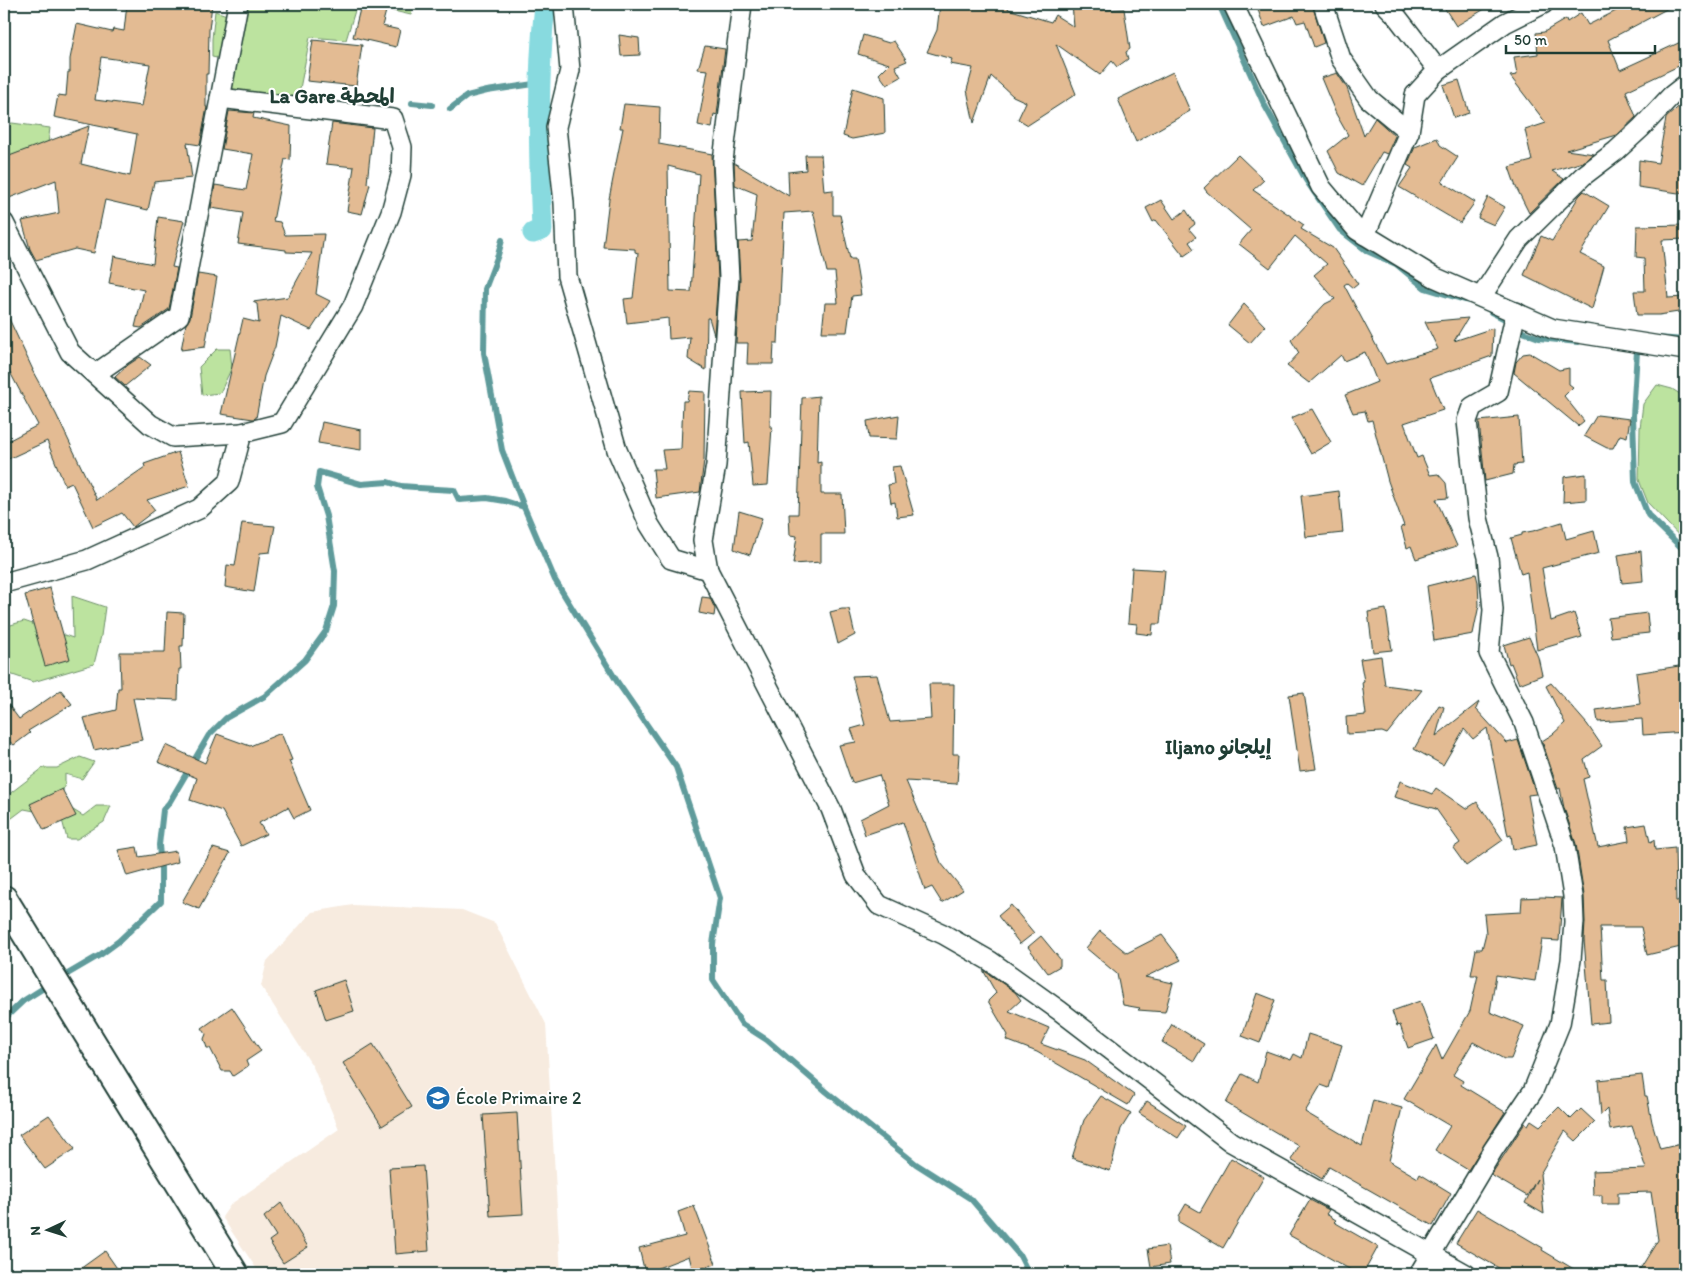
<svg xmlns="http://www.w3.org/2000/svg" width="1689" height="1278" font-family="Itim,'Playpen Sans Arabic',sans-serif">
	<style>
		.built { fill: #f7ebdf }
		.green { fill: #bce39f; stroke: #6e906a }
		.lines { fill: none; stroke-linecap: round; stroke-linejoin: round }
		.stream { stroke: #5e9b9b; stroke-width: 6 }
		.canal { stroke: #88dadf; stroke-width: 21 }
		.building { fill: #e3bb93; stroke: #1f3d34; fill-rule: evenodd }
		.street-casing { stroke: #1f3d34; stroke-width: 22 }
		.secondary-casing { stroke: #1f3d34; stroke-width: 30 }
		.street { stroke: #fff; stroke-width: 19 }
		.secondary { stroke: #fff; stroke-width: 26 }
		.labels { text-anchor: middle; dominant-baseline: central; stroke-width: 4; stroke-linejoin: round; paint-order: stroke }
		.poi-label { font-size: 18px; fill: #1f3d34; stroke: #fff; text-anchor: start }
		.quarter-label { font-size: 20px; font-weight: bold; fill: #1f3d34; stroke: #fff }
	</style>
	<rect width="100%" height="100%" fill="#fff"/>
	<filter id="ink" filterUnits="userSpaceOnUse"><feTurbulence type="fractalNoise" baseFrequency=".02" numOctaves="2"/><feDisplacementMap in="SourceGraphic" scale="10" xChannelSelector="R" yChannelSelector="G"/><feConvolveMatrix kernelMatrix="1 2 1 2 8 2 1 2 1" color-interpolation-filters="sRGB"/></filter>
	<g filter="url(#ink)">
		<path class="built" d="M353,905L462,910L495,923L546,1024L561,1274H260L222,1217L231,1204L339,1129L313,1067L261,986L267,961L312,912Z"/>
		<g class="green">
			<path d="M242,4H357L346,40L310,37L297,104L226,94L231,61L212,57V39L215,11L239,19Z"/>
			<path d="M363,4H413L411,15Z"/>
			<path d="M12,123L50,128L45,167L4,169V125Z"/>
			<path d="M217,349H230L232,367L220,393L202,395L199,367Z"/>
			<path d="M1657,385L1672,389L1685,397V542L1648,503L1639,480L1640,428L1643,404Z"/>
			<path d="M72,596L105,607L101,636L94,664L33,682L4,672V627L24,621L73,638Z"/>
			<path d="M80,757L94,762L82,779L65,774V783L60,802L83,816L96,806H111L104,822L77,839H67L61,816L24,809L4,824V798L43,768H57Z"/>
		</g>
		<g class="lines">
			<g class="stream">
				<path d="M1219,4L1264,104L1306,180L1340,230L1367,251L1396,264L1425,288L1468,301"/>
				<path d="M412,103L432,105"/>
				<path d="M450,109L467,96L487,91L540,83"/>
				<path d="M502,240L498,255L485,289L484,353L502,450L524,507L555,580L618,683L676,767L720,898L713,944V980L742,1024L767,1040L827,1092L916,1164L971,1199L1020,1256L1029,1274"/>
				<path d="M1491,312L1505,319L1520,331L1539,338L1578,342"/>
				<path d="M1657,338L1685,340"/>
				<path d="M1633,345H1635L1637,351L1633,416L1635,482L1648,515L1685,551"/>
				<path d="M419,488L454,490L459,500L487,498L505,501L524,507"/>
				<path d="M59,979L100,955L119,941L161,901V869L159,845L163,810L169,803L209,735L226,718L265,696L305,660L326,631L334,606L335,571L326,516L317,487L319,472L361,484L388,482L401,486L415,487"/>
				<path d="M4,1019L23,1001L50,984"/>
			</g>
			<path class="canal" d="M533,233L542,230C539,154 537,79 545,4"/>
		</g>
		<g class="building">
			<path d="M127,4H212L209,30L208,74H206V107H207L200,145L187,143L192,178L154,182L148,210L105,200L94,253L75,249L36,260L30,249L22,221L59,213L56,180L4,200V158L89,126L81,164L130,176L137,134L54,117L58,95L66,96L68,72H70V59L77,24L112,32L113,29L124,31ZM101,57L150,64L142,106L95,100Z"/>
			<path d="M940,4H1010L1008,9L1051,22L1055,15L1074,27L1072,4H1100V10L1124,9L1130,49L1126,52L1128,59L1117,67L1112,61L1100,75L1056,44L1076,94L1028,125L1018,119L1026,102L1013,96L991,76L974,123L967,90L973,68L950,64L952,59L927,52L937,30Z"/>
			<path d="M1256,4H1312L1324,43L1314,47L1305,21L1297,23L1294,16L1264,27Z"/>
			<path d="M1442,4H1493L1456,26Z"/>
			<path d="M1630,4H1676L1608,40L1620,70L1685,40V63L1626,91L1636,117L1617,135L1566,150L1594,154L1583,162L1552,171L1564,179L1529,213L1516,187L1509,167L1532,161L1525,130L1546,123L1510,76L1517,75L1514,57L1538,54L1536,33L1544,32L1566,19L1567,22L1581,13L1588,25Z"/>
			<path d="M361,5L386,11L382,26L400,30L396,47L353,37Z"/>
			<path d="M619,35L639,38L640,55L621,56Z"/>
			<path d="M863,35L889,43L894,41L907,61L895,66L901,77L887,85L879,74L889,64L858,54Z"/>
			<path d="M313,40L362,45L356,86L307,81Z"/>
			<path d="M705,46L725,49L717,115L714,114L712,128L698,125L708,70L698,69Z"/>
			<path d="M1173,72L1190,111L1136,142L1118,99Z"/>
			<path d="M1337,73L1347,88L1364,136L1375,118L1395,136L1387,154L1382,152L1362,186L1339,173L1328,151L1348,135L1336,114L1321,78Z"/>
			<path d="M1459,80L1469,113L1454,118L1443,85Z"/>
			<path d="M853,88L884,98L885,133L852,139L843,136Z"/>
			<path d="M1685,101V194L1638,187L1639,160L1658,163L1666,118Z"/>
			<path d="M624,104L660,107L659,144L712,154L718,278L714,335L709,318H707L706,370L688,359L690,337L669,339L668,318L627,323L624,299L633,298L638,253L635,252V249L603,247L609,199L623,128H620ZM668,166L699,174L691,292L670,291Z"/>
			<path d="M229,111L254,113L253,118L291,126L290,160L285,159L273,221L280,222L285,235L324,234L316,294L330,301L311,330L281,316L275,347L264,376L256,418L253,419L221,414L243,319L259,323L257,304L253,302L288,297L312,253L286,252V250L238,244L243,213L211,208L215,185L246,190L253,154L222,149Z"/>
			<path d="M332,123L373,128L367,183L370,184L362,214L347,211L354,167L326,164Z"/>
			<path d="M1437,138L1440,145L1458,157L1442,182L1475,202L1460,223L1399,187L1412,168L1407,165L1415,147Z"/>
			<path d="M805,155H821L824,191L833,190V215H840L850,259H855L861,295L852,296L847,332H822L825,303H838L835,272H827L813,211L784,213L778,343H774L773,364H747L748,343H736L740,279L738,242L752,241L757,194L735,185L734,163L789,196L788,172L806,170Z"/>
			<path d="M1238,155L1264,180L1253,190L1304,225L1301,229L1333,248L1358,284L1353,288L1347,283L1344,285L1386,364L1438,349L1425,322L1468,318L1454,341L1493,328L1492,356L1430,378L1443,410L1404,423L1417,458L1422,456L1430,475L1438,474L1446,483L1448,498L1436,499L1457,546L1416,559L1411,546L1407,548L1401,527L1404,526L1388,481L1372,420L1368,421L1365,411L1353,413L1345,395L1377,382L1365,352L1344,361L1341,355L1309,383L1287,366L1299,353L1291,340L1325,304L1335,299L1314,275L1327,264L1295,236L1270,268L1239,244L1251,230L1207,192L1204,188Z"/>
			<path d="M1584,191L1609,206L1580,254L1604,266L1592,309L1524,275L1541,236L1552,241L1579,196Z"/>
			<path d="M1488,197L1505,207L1494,225L1478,218Z"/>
			<path d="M1161,200L1174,219L1186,210L1195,224L1189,229L1196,237L1189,242L1194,249L1184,256L1156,220L1153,222L1146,208Z"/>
			<path d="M158,217L184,221L172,267L177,268L169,309L141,328L135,327L144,290L109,283L114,256L153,264Z"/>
			<path d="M1685,225V239L1662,240L1668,298L1685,297V311L1659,315H1637L1634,291H1645L1644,258L1636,257L1637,226Z"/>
			<path d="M198,274L217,277L205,347L181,350L186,324L190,318Z"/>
			<path d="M1244,304L1265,326L1250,343L1228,325Z"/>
			<path d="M4,308L33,370H32L56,414L97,500L145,467L144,464L178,452L189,486L147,500L155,510L133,527L122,513L93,527L72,483L65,486L47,441L4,461V443L38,425L4,361Z"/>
			<path d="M1530,353L1559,370L1569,368V384L1573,387L1564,396L1584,421L1578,426L1514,373L1516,362L1523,354Z"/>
			<path d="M140,357L151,365L125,386L115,377L128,365Z"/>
			<path d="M689,391L705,392L704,460L700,492L656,498L653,469H665L662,450L681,449L683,401H687Z"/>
			<path d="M771,391L770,427H772L768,485L753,486L749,442L745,443L742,392Z"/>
			<path d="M819,396L817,463L821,462V494H842L844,534H821V562L793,564L797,536L790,535L789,514H798L802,398Z"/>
			<path d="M1312,409L1331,442L1311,454L1291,418Z"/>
			<path d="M899,415L897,439L869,438L867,421Z"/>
			<path d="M1597,415L1630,419L1627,437L1620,435L1613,448H1607L1584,436Z"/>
			<path d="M1519,417L1522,464L1514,465L1513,474L1485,481L1479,421Z"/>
			<path d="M322,422L361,430V450L318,443Z"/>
			<path d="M900,466L914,515L897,517L895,502L891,503L888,485L894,484L892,467Z"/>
			<path d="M1586,474V500L1563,502L1564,477Z"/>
			<path d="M1339,491L1343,533L1306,537L1301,496Z"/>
			<path d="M739,511L762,518L750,555L734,549Z"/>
			<path d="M1562,522L1566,539L1594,531L1599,553L1542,568L1551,621L1574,613L1582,637L1537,650L1527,572L1521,574L1511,538L1522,535V533L1533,531Z"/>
			<path d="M242,523L275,526L270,552L260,553L254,592L225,587L227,565L235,566Z"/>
			<path d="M1641,551L1643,581L1622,583L1618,555Z"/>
			<path d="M1132,568L1165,570L1160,624H1153L1152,635L1136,633L1137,624L1128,623Z"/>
			<path d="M1476,574L1478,582L1479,605L1473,634L1434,641L1427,586Z"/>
			<path d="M50,588L70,659L45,666L25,595Z"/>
			<path d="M702,597L710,598L715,609L714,616L699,613Z"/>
			<path d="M842,609H849L855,635L838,644L830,612Z"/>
			<path d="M1386,609L1392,650L1373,652L1368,612Z"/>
			<path d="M167,612L184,613L183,646H180L181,669H179L178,700L133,698L142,740L94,750L84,718L116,710L118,688H121L120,652H165Z"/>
			<path d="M1647,613L1649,633L1611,637L1608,618Z"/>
			<path d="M1529,637L1538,657L1542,675L1519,684L1511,663L1509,664L1504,645Z"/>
			<path d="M1381,656L1385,685L1422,690L1387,734L1382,732L1347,734L1346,717L1366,715L1362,682L1364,681L1360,659Z"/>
			<path d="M1685,665V732L1643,735L1642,719L1598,722L1596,710L1640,704L1636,673Z"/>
			<path d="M877,675L890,722L931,719L929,684H954L953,754H959L957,784L906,781L924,823H925L941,863L963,890L942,903L932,887L925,890L903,822L865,835L860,819L889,804L879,775L852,783L839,745L856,742L851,729L865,725L852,676Z"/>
			<path d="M1551,683L1587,724L1602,746L1584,759L1589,777L1583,779L1598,847L1629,841L1627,827L1646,824L1650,842L1654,840L1655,850L1675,848L1676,901L1682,900L1685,914V946L1647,955L1641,927H1600L1603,980H1607L1609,1022L1591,1024L1584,940L1585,922L1584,895L1576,844L1564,808L1560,788L1558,789L1542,741L1553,734L1565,723L1546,686Z"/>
			<path d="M61,690L72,704L28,731L30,733L14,745L10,742L4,746V699L19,719Z"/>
			<path d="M1304,693L1316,769L1300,771L1289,695Z"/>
			<path d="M1479,702L1476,709L1507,743L1518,740L1536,794L1528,795L1537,845L1513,850L1511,835L1508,836L1487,728L1473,739L1464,729L1443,765L1414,749L1439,705L1444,707L1436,736Z"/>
			<path d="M281,733L292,760L289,761L310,810L294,818L288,807L259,823L266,834L241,846L222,811L190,800L197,778L158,762L166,745L205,763L217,734L250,746Z"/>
			<path d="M1400,781L1432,794L1436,788L1466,809L1477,802L1503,840L1466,866L1453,848L1460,843L1436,809L1394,797Z"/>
			<path d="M62,789L76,816L44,830L30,804Z"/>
			<path d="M137,847L139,857L176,851L178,862L127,876L118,850Z"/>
			<path d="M213,848L230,853L199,909L182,902Z"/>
			<path d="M1542,897L1562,898L1559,941L1542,940L1535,981L1496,975L1490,1012L1524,1026L1511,1059H1504L1473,1042L1453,1075L1463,1081L1461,1085L1505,1112L1468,1170L1435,1150L1450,1126L1404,1099L1436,1045L1442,1060L1470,1011L1478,975H1471L1476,949H1482L1486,933L1484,914L1521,912L1522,898Z"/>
			<path d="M1011,905L1034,933L1020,944L998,916Z"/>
			<path d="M1100,931L1127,953L1162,935L1181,960L1145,977L1173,983L1165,1012L1138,1010L1140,1008L1123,1005L1117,974L1086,948Z"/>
			<path d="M1041,936L1060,959V966L1048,973L1028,947Z"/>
			<path d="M983,970L1015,992L1021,1000L1009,1011L1049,1028L1041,1044L1085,1060L1134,1095L1128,1105L1037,1052L1006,1040L1008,1035L988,1001L996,993Z"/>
			<path d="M344,980L354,1011L326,1020L316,990Z"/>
			<path d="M1257,993L1275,1000L1260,1043L1242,1036Z"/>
			<path d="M1420,1001L1434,1039L1408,1048L1400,1025L1397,1026L1392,1011Z"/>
			<path d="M232,1007L261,1051L246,1061L248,1066L233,1076L230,1071H222L210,1048H207L204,1039L206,1034L202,1028Z"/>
			<path d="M1172,1024L1204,1044L1194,1061L1162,1042Z"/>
			<path d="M1308,1034L1342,1045L1329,1088L1321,1085L1305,1112L1362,1146L1373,1100L1402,1108L1389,1161L1418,1178L1420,1174L1451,1193L1433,1226L1329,1167L1322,1179L1291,1160L1299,1146L1226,1103L1242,1074L1258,1082L1266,1051L1291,1060L1294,1054L1302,1058Z"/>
			<path d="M373,1044L412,1107L382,1126L343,1063Z"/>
			<path d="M1642,1075L1645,1096H1647L1652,1122L1660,1149L1685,1143V1274H1637L1658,1240L1651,1192L1618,1193V1204H1602V1195H1593L1592,1171L1646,1169L1632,1126L1610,1130L1607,1109L1601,1115L1598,1080Z"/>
			<path d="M1101,1096L1131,1113L1121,1129L1110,1171L1072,1158L1084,1120Z"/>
			<path d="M1147,1101L1186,1126L1178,1138L1139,1113Z"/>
			<path d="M1559,1107L1571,1119L1581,1109L1595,1122L1576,1141L1565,1131L1540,1174L1544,1214L1525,1203L1537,1179L1527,1196L1491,1175L1525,1123L1528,1125L1531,1120L1540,1126Z"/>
			<path d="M517,1113L523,1214L490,1216L483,1115Z"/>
			<path d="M49,1115L75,1149L45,1169L19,1135Z"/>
			<path d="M1231,1158L1264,1177L1223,1248L1179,1222V1216L1186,1204L1200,1212Z"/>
			<path d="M423,1166L429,1251L395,1254L389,1168Z"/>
			<path d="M1310,1200L1329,1210L1326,1214L1336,1220L1334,1222L1378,1247L1363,1274H1358L1289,1235Z"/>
			<path d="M281,1203L308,1247L283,1263L269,1241L276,1236L264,1217Z"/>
			<path d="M694,1206L716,1264L693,1271L689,1256L645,1273L639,1248L685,1236L678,1212Z"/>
			<path d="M1477,1209L1543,1248L1542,1250L1582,1274H1509L1456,1243Z"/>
			<path d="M1167,1246L1170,1264L1151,1267L1148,1249Z"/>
			<path d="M105,1251L121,1274H73Z"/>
		</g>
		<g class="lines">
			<defs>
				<g id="street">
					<path d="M564,4L570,70L556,127L564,203L567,276L617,450L649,524L671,559L708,570"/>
					<path d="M742,4L723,161L729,278L716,465L703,540L708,570L831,809L856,875L879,905L943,934L990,961L1060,1011L1231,1142L1466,1274"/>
					<path d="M1233,4L1321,187L1357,230L1434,277L1553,329L1685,350"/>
					<path d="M1323,4L1341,59L1369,99L1409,132"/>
					<path d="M1385,4L1394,13L1438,70"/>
					<path d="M4,223L70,352L150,424L173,437L242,433L282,423L353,306L391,212L401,175L402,147L393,119L220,98"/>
					<path d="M1365,235L1409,132L1415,95L1438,70L1505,23L1543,4"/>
					<path d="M1481,297L1519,239L1583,176L1616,151L1641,128L1671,96L1685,85"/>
					<path d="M95,374L179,316L238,4"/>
					<path d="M4,583L87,560L199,509L229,482L242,433"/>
					<path d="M1419,1274L1493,1150L1533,1091L1560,1024L1571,960L1574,922L1573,896L1565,846L1524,723L1489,653L1493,610L1488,557L1478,518L1467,421L1472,407L1498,392L1516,312"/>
				</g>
				<path id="secondary" d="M4,899L235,1274"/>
			</defs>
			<use href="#street" class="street-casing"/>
			<use href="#secondary" class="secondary-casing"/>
			<use href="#street" class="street"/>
			<use href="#secondary" class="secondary"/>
		</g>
	</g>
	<defs>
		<symbol id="school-disc" viewBox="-11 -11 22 22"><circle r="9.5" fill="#1f6fb2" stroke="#fff"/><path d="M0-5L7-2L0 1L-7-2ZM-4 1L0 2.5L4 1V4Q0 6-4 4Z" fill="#fff"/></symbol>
	</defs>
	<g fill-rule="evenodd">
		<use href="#school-disc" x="424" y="1084" width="28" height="28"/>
	</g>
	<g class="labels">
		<g class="poi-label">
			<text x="456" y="1098">École Primaire 2</text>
		</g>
		<g class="quarter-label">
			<text x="332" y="96">La Gare المحطة</text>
			<text x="1218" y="747">Iljano إيلجانو</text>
		</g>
	</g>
	<rect width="1689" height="1278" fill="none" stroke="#fff" stroke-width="20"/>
	<rect x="10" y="10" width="1669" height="1258" fill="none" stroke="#1f3d34" stroke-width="2" filter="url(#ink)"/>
	<g transform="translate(48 1230) rotate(266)" stroke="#ffffff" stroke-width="4" paint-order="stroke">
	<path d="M0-4L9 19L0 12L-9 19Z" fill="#1f3d34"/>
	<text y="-8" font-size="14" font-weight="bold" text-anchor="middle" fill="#1f3d34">N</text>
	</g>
	<path d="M1506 45v8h149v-8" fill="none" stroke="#1f3d34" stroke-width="2.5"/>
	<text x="1514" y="45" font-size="15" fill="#1f3d34" stroke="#ffffff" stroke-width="4" paint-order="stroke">50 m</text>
</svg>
